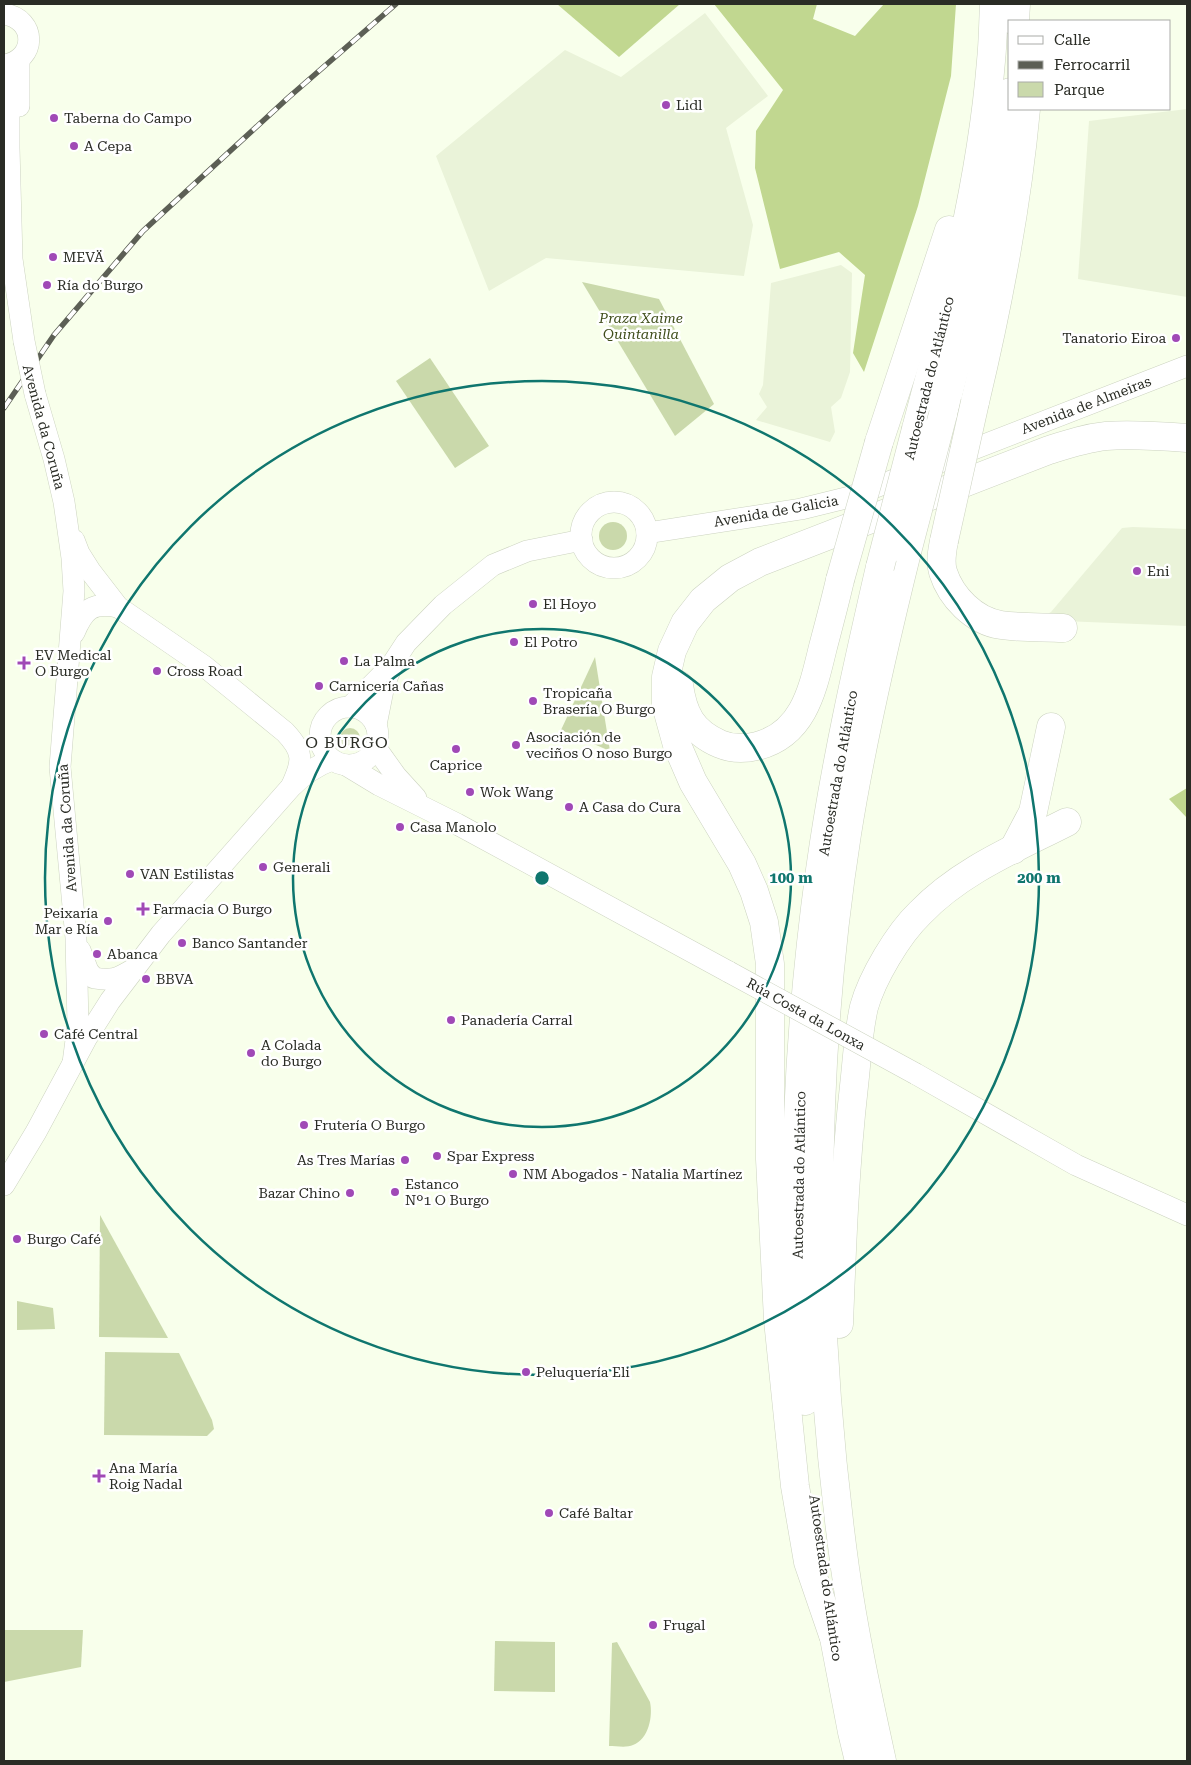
<svg xmlns="http://www.w3.org/2000/svg" width="1191" height="1765" font-family="'Roboto Serif',serif">
	<style>
		.built { fill: #eaf3d9 }
		.green { fill: #cad9ab }
		.forest { fill: #c1d790 }
		.lines { fill: none; stroke-linecap: round; stroke-linejoin: round }
		.secondary-casing { stroke: #ccd3c0; stroke-width: 22 }
		.motorway-casing { stroke: #ccd3c0; stroke-width: 29 }
		.secondary { stroke: #fff; stroke-width: 21 }
		.motorway { stroke: #fff; stroke-width: 28 }
		.rail-casing { stroke: #5c5f55; stroke-width: 5.5 }
		.rail { stroke: #fff; stroke-width: 4; stroke-dasharray: 11; stroke-linecap: butt }
		.secondary-bridge-casing { stroke: #ccd3c0; stroke-width: 22; stroke-linecap: butt }
		.motorway-bridge-casing { stroke: #ccd3c0; stroke-width: 29; stroke-linecap: butt }
		.secondary-bridge { stroke: #fff; stroke-width: 21 }
		.motorway-bridge { stroke: #fff; stroke-width: 28 }
		.ring { fill: none; stroke: #0f766e; stroke-width: 2.5 }
		.poi-dot { fill: #a049b6; stroke: #fff; stroke-width: 2 }
		.labels { text-anchor: middle; dominant-baseline: central; stroke-width: 5; stroke-linejoin: round; paint-order: stroke }
		.poi-label { font-size: 14px; fill: #2a2c25; stroke: #fff; text-anchor: start }
		.park-label { font-size: 14px; font-style: italic; fill: #3f4d1a; stroke: #fff }
		.street-label { font-size: 14px; fill: #2a2c25; stroke: #fff }
		.quarter-label { font-size: 16px; letter-spacing: 1px; fill: #2a2c25; stroke: #fff }
		.centre { fill: #0f766e; stroke: #fff; stroke-width: 2.5 }
		.ring-label { font-size: 15px; text-anchor: middle; font-weight: bold; fill: #0f766e; stroke: #fff; stroke-width: 5; stroke-linejoin: round; paint-order: stroke }
	</style>
	<rect width="100%" height="100%" fill="#f8ffeb"/>
	<g class="built">
		<path d="M705,13L768,96L726,128L753,225L744,276L546,258L489,291L436,156L565,50L621,77Z"/>
		<path d="M1187,109V297L1078,279L1089,121Z"/>
		<path d="M841,265L852,273L850,372L841,398L831,407L835,432L830,442L756,420L767,407L759,394L763,385L771,283Z"/>
		<path d="M1133,527L1187,529V626L1038,620L1051,612L1122,528Z"/>
	</g>
	<g class="green">
		<path d="M582,282L659,299L714,404L675,436Z"/>
		<path d="M430,358L489,446L455,468L396,381Z"/>
		<circle cx="613" cy="536" r="14"/>
		<path d="M595,657L610,751L561,730Z"/>
		<circle cx="350" cy="738" r="10"/>
		<path d="M100,1215L168,1338L99,1337Z"/>
		<path d="M17,1301L53,1308L55,1329L17,1330Z"/>
		<path d="M105,1352L179,1353L212,1420L214,1429L207,1436L104,1435Z"/>
		<path d="M4,1630H83L81,1667L4,1682Z"/>
		<path d="M495,1641L555,1642V1692L494,1691Z"/>
		<path d="M617,1642L650,1702C653,1716 649,1739 633,1745C627,1748 616,1746 609,1746L612,1643Z"/>
	</g>
	<g class="forest">
		<path d="M557,4H680L619,57Z"/>
		<path d="M714,4H817L813,19L855,36L884,4H956L951,76L918,206L864,372L853,353L865,275L839,252L780,269L755,168L756,131L783,90Z"/>
		<path d="M1187,788V818L1169,799Z"/>
	</g>
	<g class="lines">
		<defs>
			<g id="secondary">
				<path d="M4,14C37,19 37,60 4,65"/>
				<path d="M4,80L8,97L9,112V148L12,259L24,341"/>
				<path d="M19,106V60"/>
				<path d="M35,394L54,459L64,502L72,558L74,591L60,767L76,938L78,1025L73,1063"/>
				<circle cx="614" cy="535" r="33"/>
				<path d="M647,533L801,509L850,497L1187,366"/>
				<path d="M74,540L79,553L91,572L118,607L204,666L285,732C304,752 303,761 292,785"/>
				<path d="M74,633C84,609 92,602 118,607"/>
				<path d="M350,707L388,669"/>
				<circle cx="349" cy="736" r="29"/>
				<path d="M376,725L384,685L393,663L406,643L443,605L493,565L527,551L582,540"/>
				<path d="M376,748L396,776L416,798"/>
				<path d="M346,765L379,785L457,824L729,972"/>
				<path d="M80,950L88,971L94,978C112,981 117,979 132,970"/>
				<path d="M916,1074L1076,1165L1187,1215"/>
				<path d="M4,1185L36,1132L86,1039L110,1001L161,934L291,787C303,775 315,766 332,760"/>
			</g>
			<g id="motorway">
				<path d="M1015,21L1016,4"/>
				<path d="M975,402C998,306 1017,207 1026,109"/>
				<path d="M943,414L967,321L994,195L1010,92"/>
				<path d="M916,429C948,308 981,186 991,61C993,42 993,23 994,4"/>
				<path d="M879,442L949,230"/>
				<path d="M944,541C942,551 940,562 943,572C951,597 974,621 1001,625C1021,628 1043,627 1063,628"/>
				<path d="M679,685C683,714 692,732 720,744C732,749 745,749 757,746C805,734 813,687 823,647C829,624 835,602 840,580"/>
				<path d="M1013,850L1033,812L1051,727"/>
				<path d="M839,1324C842,1245 845,1165 854,1086C857,1060 858,1033 864,1007C872,978 898,934 920,913C960,871 1016,848 1067,822"/>
				<path d="M805,1401C789,1225 796,1045 820,870C834,768 857,667 880,567"/>
				<path d="M830,1617L852,1732L859,1761"/>
				<path d="M833,1635L808,1562L795,1486L778,1320L770,1159V964L764,922L754,891L742,864L693,782L677,745L666,705V677L672,651L685,623L703,600L730,578L760,562L1049,450C1068,444 1086,438 1106,436C1133,434 1160,436 1187,438"/>
				<path d="M882,1761C868,1697 854,1633 845,1568C812,1325 809,1077 847,834C862,739 884,645 907,552"/>
			</g>
		</defs>
		<use href="#secondary" class="secondary-casing"/>
		<use href="#motorway" class="motorway-casing"/>
		<use href="#secondary" class="secondary"/>
		<use href="#motorway" class="motorway"/>
		<defs>
			<path id="rail" d="M4,408L54,335L143,231L289,97L396,4"/>
		</defs>
		<use href="#rail" class="rail-casing"/>
		<use href="#rail" class="rail"/>
		<defs>
			<g id="secondary-bridge">
				<path d="M24,341L35,394"/>
				<path d="M729,972L916,1074"/>
			</g>
			<g id="motorway-bridge">
				<path d="M944,541L975,402"/>
				<path d="M907,552L943,414"/>
				<path d="M880,567L916,429"/>
				<path d="M840,580L879,442"/>
			</g>
		</defs>
		<use href="#secondary-bridge" class="secondary-bridge-casing"/>
		<use href="#motorway-bridge" class="motorway-bridge-casing"/>
		<use href="#secondary-bridge" class="secondary-bridge"/>
		<use href="#motorway-bridge" class="motorway-bridge"/>
	</g>
	<g class="ring">
		<circle cx="542" cy="878" r="249"/>
		<circle cx="542" cy="878" r="497"/>
	</g>
	<g class="poi-dot">
		<circle cx="666" cy="105" r="5"/>
		<circle cx="54" cy="118" r="5"/>
		<circle cx="74" cy="146" r="5"/>
		<circle cx="53" cy="257" r="5"/>
		<circle cx="47" cy="285" r="5"/>
		<circle cx="1176" cy="338" r="5"/>
		<circle cx="1137" cy="571" r="5"/>
		<circle cx="533" cy="604" r="5"/>
		<circle cx="514" cy="642" r="5"/>
		<circle cx="344" cy="661" r="5"/>
		<path d="M21.5 655.5h5v5h5v5h-5v5h-5v-5h-5v-5h5z"/>
		<circle cx="157" cy="671" r="5"/>
		<circle cx="319" cy="686" r="5"/>
		<circle cx="533" cy="701" r="5"/>
		<circle cx="516" cy="745" r="5"/>
		<circle cx="456" cy="749" r="5"/>
		<circle cx="470" cy="792" r="5"/>
		<circle cx="569" cy="807" r="5"/>
		<circle cx="400" cy="827" r="5"/>
		<circle cx="263" cy="867" r="5"/>
		<circle cx="130" cy="874" r="5"/>
		<path d="M140.5 901.5h5v5h5v5h-5v5h-5v-5h-5v-5h5z"/>
		<circle cx="108" cy="921" r="5"/>
		<circle cx="182" cy="943" r="5"/>
		<circle cx="97" cy="954" r="5"/>
		<circle cx="146" cy="979" r="5"/>
		<circle cx="451" cy="1020" r="5"/>
		<circle cx="44" cy="1034" r="5"/>
		<circle cx="251" cy="1053" r="5"/>
		<circle cx="304" cy="1125" r="5"/>
		<circle cx="437" cy="1156" r="5"/>
		<circle cx="405" cy="1160" r="5"/>
		<circle cx="513" cy="1174" r="5"/>
		<circle cx="395" cy="1192" r="5"/>
		<circle cx="350" cy="1193" r="5"/>
		<circle cx="17" cy="1239" r="5"/>
		<circle cx="526" cy="1372" r="5"/>
		<path d="M96.5 1468.5h5v5h5v5h-5v5h-5v-5h-5v-5h5z"/>
		<circle cx="549" cy="1513" r="5"/>
		<circle cx="653" cy="1625" r="5"/>
	</g>
	<g class="labels">
		<g class="poi-label">
			<text x="676" y="105">Lidl</text>
			<text x="64" y="118">Taberna do Campo</text>
			<text x="84" y="146">A Cepa</text>
			<text x="63" y="257">MEVÄ</text>
			<text x="57" y="285">Ría do Burgo</text>
			<text x="1166" y="338" text-anchor="end">Tanatorio Eiroa</text>
			<text x="1147" y="571">Eni</text>
			<text x="543" y="604">El Hoyo</text>
			<text x="524" y="642">El Potro</text>
			<text x="35" y="655">EV Medical<tspan x="35" dy="16">O Burgo</tspan></text>
			<text x="354" y="661">La Palma</text>
			<text x="167" y="671">Cross Road</text>
			<text x="329" y="686">Carnicería Cañas</text>
			<text x="543" y="693">Tropicaña<tspan x="543" dy="16">Brasería O Burgo</tspan></text>
			<text x="526" y="737">Asociación de<tspan x="526" dy="16">veciños O noso Burgo</tspan></text>
			<text x="456" y="765" text-anchor="middle">Caprice</text>
			<text x="480" y="792">Wok Wang</text>
			<text x="579" y="807">A Casa do Cura</text>
			<text x="410" y="827">Casa Manolo</text>
			<text x="273" y="867">Generali</text>
			<text x="140" y="874">VAN Estilistas</text>
			<text x="153" y="909">Farmacia O Burgo</text>
			<text x="98" y="913" text-anchor="end">Peixaría<tspan x="98" dy="16">Mar e Ría</tspan></text>
			<text x="192" y="943">Banco Santander</text>
			<text x="107" y="954">Abanca</text>
			<text x="156" y="979">BBVA</text>
			<text x="461" y="1020">Panadería Carral</text>
			<text x="54" y="1034">Café Central</text>
			<text x="261" y="1045">A Colada<tspan x="261" dy="16">do Burgo</tspan></text>
			<text x="314" y="1125">Frutería O Burgo</text>
			<text x="447" y="1156">Spar Express</text>
			<text x="395" y="1160" text-anchor="end">As Tres Marías</text>
			<text x="523" y="1174">NM Abogados - Natalia Martínez</text>
			<text x="405" y="1184">Estanco<tspan x="405" dy="16">Nº1 O Burgo</tspan></text>
			<text x="340" y="1193" text-anchor="end">Bazar Chino</text>
			<text x="27" y="1239">Burgo Café</text>
			<text x="536" y="1372">Peluquería Eli</text>
			<text x="109" y="1468">Ana María<tspan x="109" dy="16">Roig Nadal</tspan></text>
			<text x="559" y="1513">Café Baltar</text>
			<text x="663" y="1625">Frugal</text>
		</g>
		<g class="park-label">
			<text x="641" y="318">Praza Xaime<tspan x="641" dy="16">Quintanilla</tspan></text>
		</g>
		<g class="street-label">
			<text transform="translate(929 378) rotate(-76)">Autoestrada do Atlántico</text>
			<text transform="translate(1086 405) rotate(-21)">Avenida de Almeiras</text>
			<text transform="translate(44 427) rotate(75)">Avenida da Coruña</text>
			<text transform="translate(776 511) rotate(-10)">Avenida de Galicia</text>
			<text transform="translate(838 773) rotate(-80)">Autoestrada do Atlántico</text>
			<text transform="translate(67 828) rotate(-94)">Avenida da Coruña</text>
			<text transform="translate(806 1014) rotate(29)">Rúa Costa da Lonxa</text>
			<text transform="translate(799 1175) rotate(-89)">Autoestrada do Atlántico</text>
			<text transform="translate(826 1578) rotate(82)">Autoestrada do Atlántico</text>
		</g>
		<g class="quarter-label">
			<text x="347" y="742">O BURGO</text>
		</g>
	</g>
	<circle cx="542" cy="878" r="8" class="centre"/>
	<g class="ring-label">
		<text x="791" y="883">100 m</text>
		<text x="1039" y="883">200 m</text>
	</g>
	<rect width="1191" height="1765" fill="none" stroke="#2a2c25" stroke-width="10"/>
	<rect x="1008" y="20" width="162" height="90" fill="#ffffff" stroke="#aaaba8"/>
	<rect x="1018" y="36" width="25" height="8" fill="#ffffff" stroke="#aaaba8"/>
	<text x="1054" y="45" font-size="15" fill="#2a2c25">Calle</text>
	<rect x="1018" y="61" width="25" height="8" fill="#5c5f55" stroke="#aaaba8"/>
	<text x="1054" y="70" font-size="15" fill="#2a2c25">Ferrocarril</text>
	<rect x="1018" y="82" width="25" height="15" fill="#cad9ab" stroke="#aaaba8"/>
	<text x="1054" y="95" font-size="15" fill="#2a2c25">Parque</text>
</svg>
